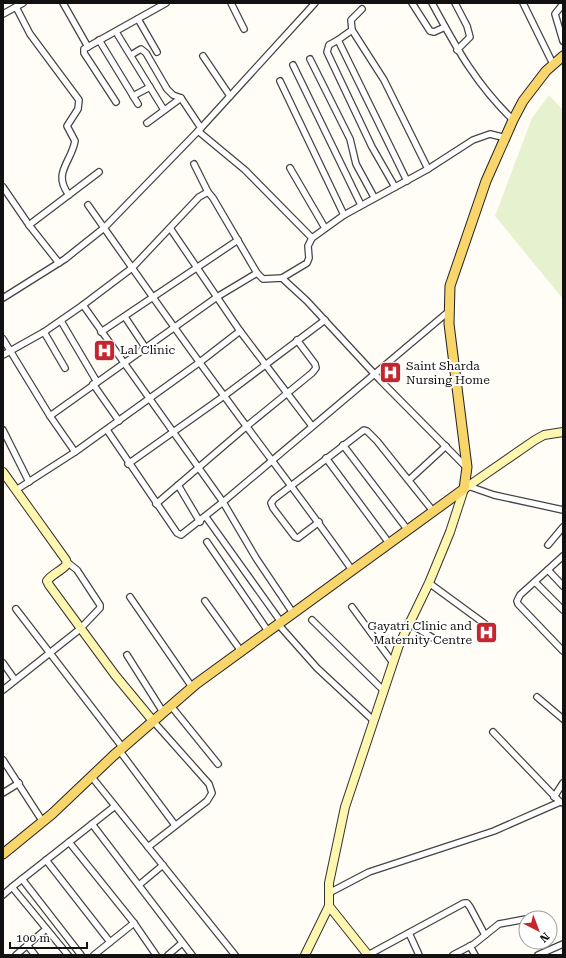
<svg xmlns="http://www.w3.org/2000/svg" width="566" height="958" font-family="'Roboto Serif',serif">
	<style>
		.pitch { fill: #e6f2cf }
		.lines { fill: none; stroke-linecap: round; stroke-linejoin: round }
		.street-casing { stroke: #444; stroke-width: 8 }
		.secondary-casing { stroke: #333; stroke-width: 10 }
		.primary-casing { stroke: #222; stroke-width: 11 }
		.street { stroke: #fff; stroke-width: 5.5 }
		.secondary { stroke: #fff6b0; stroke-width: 8 }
		.primary { stroke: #f9d66b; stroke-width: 9 }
		.labels { text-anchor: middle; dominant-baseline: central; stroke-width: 4; stroke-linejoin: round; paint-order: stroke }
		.poi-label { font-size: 12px; fill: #111; stroke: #fff; text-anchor: start }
	</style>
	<rect width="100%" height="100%" fill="#fffdf5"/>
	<path class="pitch" d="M549,95L563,110V299L495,216L532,118Z"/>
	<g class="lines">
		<defs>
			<g id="street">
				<path d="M63,3L88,47"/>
				<path d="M231,3L244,29"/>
				<path d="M412,3L430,31L434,32L445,27"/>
				<path d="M432,3C457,49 475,83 513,120"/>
				<path d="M455,3L467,26L470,37L457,50"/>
				<path d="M523,3L553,64"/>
				<path d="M563,4L555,14L563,41"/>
				<path d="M16,7L30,34L79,100L78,109L67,126L75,141C71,163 52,173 69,195"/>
				<path d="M362,9L351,20L352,30L338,40L407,181"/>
				<path d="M3,14L23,3"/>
				<path d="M138,19L157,52"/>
				<path d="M352,30L384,80L428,169"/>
				<path d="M116,32L164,110"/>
				<path d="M99,40L138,104"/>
				<path d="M338,40L329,45L327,52L372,147L395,187"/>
				<path d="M131,55L141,49L146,53L167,89L173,95L181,98L201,128"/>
				<path d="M203,56L230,96"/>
				<path d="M310,59L350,139L356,164L374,197"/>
				<path d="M293,65L361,205"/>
				<path d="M280,81L344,215"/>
				<path d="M133,96L150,87"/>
				<path d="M116,102L84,53V49L166,3"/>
				<path d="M147,123L181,98"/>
				<path d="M198,131L245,170L312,238"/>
				<path d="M194,164L208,192"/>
				<path d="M290,168L325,228"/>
				<path d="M3,187L29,225L59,263"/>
				<path d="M88,205C133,269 178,334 225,397C267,455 311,511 352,570"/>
				<path d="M29,225L99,172"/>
				<path d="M170,228L240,331L312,426"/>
				<path d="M257,273L213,198L208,192L199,197L132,268L83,305L223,502L256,558L293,613"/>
				<path d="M282,278L307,263L309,258L308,246L312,238L344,215L428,169L473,140L490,134L506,138"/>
				<path d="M3,298L65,259L104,228L201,128L315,3"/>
				<path d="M125,317L145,347"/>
				<path d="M61,321L97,382"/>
				<path d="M44,332L65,368"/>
				<path d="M101,332L238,240"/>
				<path d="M3,339L50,416L75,452L200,362L240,331"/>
				<path d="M3,355L44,332L83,305"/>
				<path d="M93,384L119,421"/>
				<path d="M50,416L217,297L257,273L263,279L282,278L307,301L380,380L466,467"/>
				<path d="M3,430L29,482"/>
				<path d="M107,430L177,533L181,535L223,502L448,312"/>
				<path d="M343,445L407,529"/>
				<path d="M326,458L389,543"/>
				<path d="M128,464L224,396L325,320"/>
				<path d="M409,480L446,446"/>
				<path d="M178,485L200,522"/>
				<path d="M468,487V486L494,495L563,510"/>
				<path d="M16,490L75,452"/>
				<path d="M156,504L247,426L312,373L316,368L315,364L297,340"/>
				<path d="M206,517L281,622"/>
				<path d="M319,522L298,538L295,537L273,508L271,503L274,499L364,430L367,431L377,441L433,511"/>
				<path d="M207,542L268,631"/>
				<path d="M548,545L563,527"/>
				<path d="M563,556L520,595L517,601L518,604L563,651"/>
				<path d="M548,570L563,586"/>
				<path d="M535,582L563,610"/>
				<path d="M429,583L485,624"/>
				<path d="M130,597L192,687"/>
				<path d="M205,601L241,651"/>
				<path d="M352,607L393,663"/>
				<path d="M16,609L123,748"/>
				<path d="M312,620L384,691"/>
				<path d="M409,623L433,638"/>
				<path d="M278,624L317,668L374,721"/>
				<path d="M127,655L163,712"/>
				<path d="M3,663L15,680"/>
				<path d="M3,690L80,629L100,608V605L77,570L67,562"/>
				<path d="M537,697L563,719"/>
				<path d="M171,706L218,764"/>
				<path d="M493,732L560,802"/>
				<path d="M119,750L175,825"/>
				<path d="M3,760L43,822"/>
				<path d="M91,776L235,955"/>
				<path d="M3,793L19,783"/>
				<path d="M554,797L563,783"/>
				<path d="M92,824L192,955"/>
				<path d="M69,842L134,923L156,955"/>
				<path d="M148,847L207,801L212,793L209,784L153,721"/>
				<path d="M46,860L110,942"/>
				<path d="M22,879L81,955"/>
				<path d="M139,885L163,865"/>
				<path d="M329,893L369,872L494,831L560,802L563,803"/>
				<path d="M3,895L12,887"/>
				<path d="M531,918L540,916"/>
				<path d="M409,933L419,955"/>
				<path d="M27,945L35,955"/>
				<path d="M470,946L475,955"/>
				<path d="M16,955L46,929"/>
				<path d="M68,955L12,887L115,806"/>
				<path d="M94,955L134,923"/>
				<path d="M168,955L182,943"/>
				<path d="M368,955L464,903H467L470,907L485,935"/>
				<path d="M453,955L474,944L499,924L526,919"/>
				<path d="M538,955L563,944"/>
			</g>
			<g id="secondary">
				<path d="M3,472L66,560L67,564C62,571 53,573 47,581L49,585L115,675L153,721"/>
				<path d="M329,906L368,955"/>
				<path d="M305,955L329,906V883L345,807L399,645L429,583L450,532L464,489L535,440L544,435L563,432"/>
			</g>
			<path id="primary" d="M3,854L52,814L113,756L196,684L464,489L467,467L449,324L450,286L486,181L513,120L523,101L546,71L563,56"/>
		</defs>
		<use href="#street" class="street-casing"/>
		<use href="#secondary" class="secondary-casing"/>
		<use href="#primary" class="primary-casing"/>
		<use href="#street" class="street"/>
		<use href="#secondary" class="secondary"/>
		<use href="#primary" class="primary"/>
	</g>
	<defs>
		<symbol id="hospital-square" viewBox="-11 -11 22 22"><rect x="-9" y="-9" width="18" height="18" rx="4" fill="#c4262e" stroke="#fff"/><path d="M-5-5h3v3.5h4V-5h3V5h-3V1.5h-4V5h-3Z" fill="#fff"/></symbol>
	</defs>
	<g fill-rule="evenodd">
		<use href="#hospital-square" x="92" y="338" width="25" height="25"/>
		<use href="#hospital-square" x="378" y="360" width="25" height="25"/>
		<use href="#hospital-square" x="474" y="620" width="25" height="25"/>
	</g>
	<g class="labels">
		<g class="poi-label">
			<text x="120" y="350">Lal Clinic</text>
			<text x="406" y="366">Saint Sharda<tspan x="406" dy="14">Nursing Home</tspan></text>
			<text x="472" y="626" text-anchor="end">Gayatri Clinic and<tspan x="472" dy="14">Maternity Centre</tspan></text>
		</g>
	</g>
	<rect width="566" height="958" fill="none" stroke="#111111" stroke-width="8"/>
	<g transform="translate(538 930) rotate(138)"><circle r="19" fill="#ffffff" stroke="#a0a0a0"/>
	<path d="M0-3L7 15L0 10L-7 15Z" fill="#c4262e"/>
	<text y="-6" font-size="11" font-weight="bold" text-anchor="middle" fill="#111111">N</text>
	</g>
	<path d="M10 942v6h77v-6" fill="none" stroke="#111111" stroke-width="2"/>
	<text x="16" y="942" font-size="12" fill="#111111" stroke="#ffffff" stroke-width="3" paint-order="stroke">100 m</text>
</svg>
